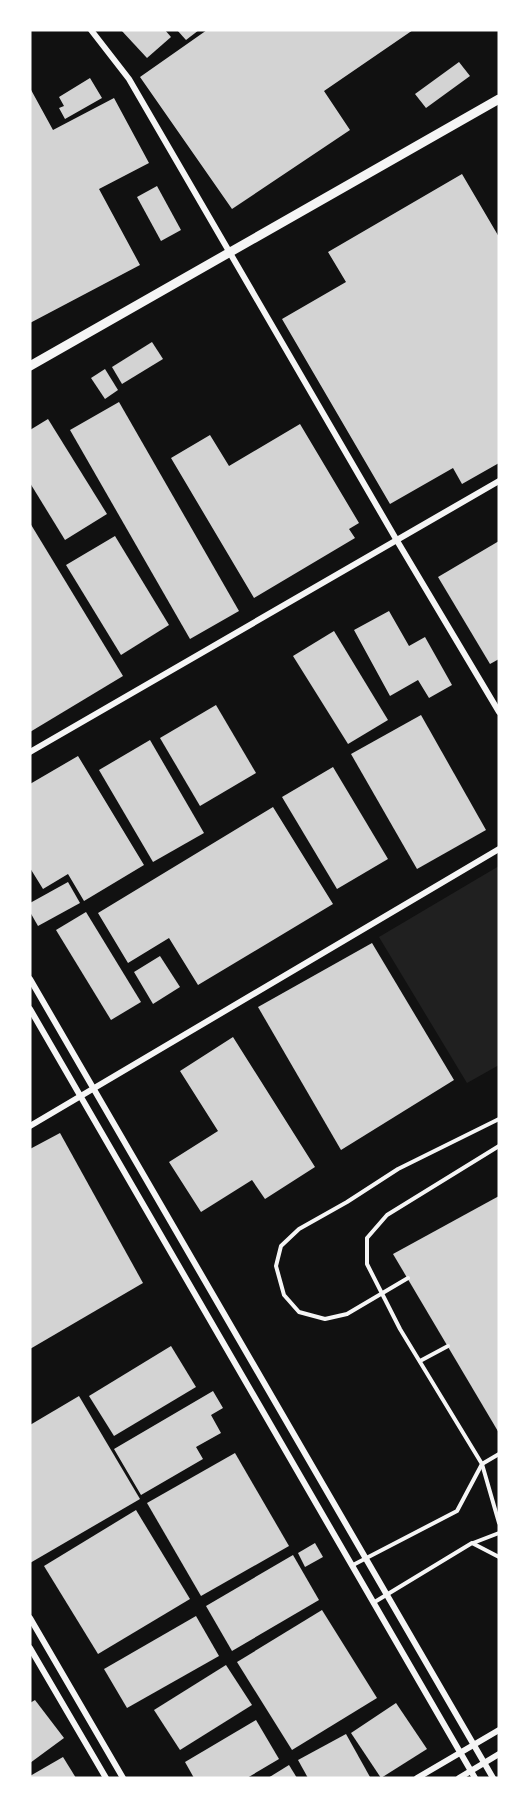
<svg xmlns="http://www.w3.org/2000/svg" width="529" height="1808" font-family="'PT Sans Narrow',sans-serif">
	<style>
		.green { fill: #202020 }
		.building { fill: #d3d3d3 }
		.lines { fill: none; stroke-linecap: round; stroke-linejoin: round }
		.service { stroke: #f5f5f5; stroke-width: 4 }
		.minor { stroke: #f5f5f5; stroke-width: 6 }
		.tertiary { stroke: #f5f5f5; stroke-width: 9 }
	</style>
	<rect width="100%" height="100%" fill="#111"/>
	<path class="green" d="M499,866V1065L467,1083L379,937Z"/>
	<g class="building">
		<path d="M121,30H165L171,37L147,58Z"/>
		<path d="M177,30H199L186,40Z"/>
		<path d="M207,30H413L324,91L350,130L232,209L140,77Z"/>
		<path d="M459,62L470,76L426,108L415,94Z"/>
		<path d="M90,78L102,98L65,119L59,108L64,106L59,97Z"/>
		<path d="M30,88L53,130L114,98L149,163L99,189L140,265L30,323Z"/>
		<path d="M462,174L499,237V463L462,484L453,468L390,504L282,319L346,282L328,252Z"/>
		<path d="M157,186L181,230L161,241L137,197Z"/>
		<path d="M152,342L163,359L122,384L112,367Z"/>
		<path d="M105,369L118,390L105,399L91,378Z"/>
		<path d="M119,402L239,611L190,639L70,430Z"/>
		<path d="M48,419L107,514L65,540L30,483V430Z"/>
		<path d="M300,424L359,523L349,529L355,538L254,598L171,458L210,435L229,466Z"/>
		<path d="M30,523L123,676L30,732Z"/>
		<path d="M115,536L169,625L121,655L66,565Z"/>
		<path d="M499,541V659L490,664L438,577Z"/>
		<path d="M389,611L409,646L425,637L452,685L429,698L418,680L390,696L354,630Z"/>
		<path d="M334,631L388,720L348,744L293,656Z"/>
		<path d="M216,705L256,773L200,806L160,738Z"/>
		<path d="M421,715L486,830L417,869L351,754Z"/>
		<path d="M150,740L204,833L153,862L99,770Z"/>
		<path d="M78,756L144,865L84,901L68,874L43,889L30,868V784Z"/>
		<path d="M333,767L388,859L337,889L282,797Z"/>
		<path d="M273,807L333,904L198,985L169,938L128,963L98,913Z"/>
		<path d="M68,882L80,903L38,926L30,912V903Z"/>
		<path d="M86,912L141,1002L111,1020L56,930Z"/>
		<path d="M372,943L454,1080L341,1150L258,1007Z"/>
		<path d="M160,956L180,987L153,1004L134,972Z"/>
		<path d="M233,1037L315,1167L265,1199L252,1180L201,1212L169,1162L218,1131L180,1071Z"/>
		<path d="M60,1133L143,1283L30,1349V1149Z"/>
		<path d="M499,1196V1433L393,1254Z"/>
		<path d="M171,1346L196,1387L114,1436L89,1396Z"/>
		<path d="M213,1391L223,1408L211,1415L221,1433L196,1447L203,1459L141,1495L114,1449Z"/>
		<path d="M79,1396L140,1499L30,1563V1425Z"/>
		<path d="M235,1453L289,1546L201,1596L147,1503Z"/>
		<path d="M136,1510L190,1599L98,1654L44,1566Z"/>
		<path d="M315,1543L323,1557L305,1567L298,1553Z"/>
		<path d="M293,1555L319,1600L232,1651L206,1606Z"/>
		<path d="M322,1610L377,1698L292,1750L237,1662Z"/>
		<path d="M196,1616L219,1656L127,1708L104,1669Z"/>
		<path d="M226,1665L252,1705L180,1750L154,1710Z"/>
		<path d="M35,1700L64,1738L30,1763V1703Z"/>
		<path d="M396,1703L427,1749L381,1778L351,1733Z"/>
		<path d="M256,1720L279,1759L247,1778H194L185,1762Z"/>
		<path d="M346,1734L370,1777L308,1778L298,1760Z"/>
		<path d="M63,1757L76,1778H30V1776Z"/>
		<path d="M289,1765L297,1778H268Z"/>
	</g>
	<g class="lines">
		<g class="service">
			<path d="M499,1146L387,1215L367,1238V1264L400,1329L482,1464L499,1523"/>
			<path d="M408,1278L347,1314L325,1319L299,1312L284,1295L276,1266L281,1246L299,1229L347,1202L398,1169L499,1119"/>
			<path d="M420,1361L448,1346"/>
			<path d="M473,1543L499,1533"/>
			<path d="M353,1565L457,1511L482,1464L499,1454"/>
			<path d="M373,1603L472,1543L499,1557"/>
		</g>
		<g class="minor">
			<path d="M91,30L129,79L396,539L499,712"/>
			<path d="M30,752L499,481"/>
			<path d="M30,979L493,1778"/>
			<path d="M30,1009L475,1778"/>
			<path d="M30,1126L499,849"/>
			<path d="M30,1618L123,1778"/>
			<path d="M30,1648L106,1778"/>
			<path d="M417,1778L499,1730"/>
			<path d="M459,1778L499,1754"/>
		</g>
		<path class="tertiary" d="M30,366L499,99"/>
	</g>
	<rect width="529" height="1808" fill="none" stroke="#ffffff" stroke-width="63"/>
</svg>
